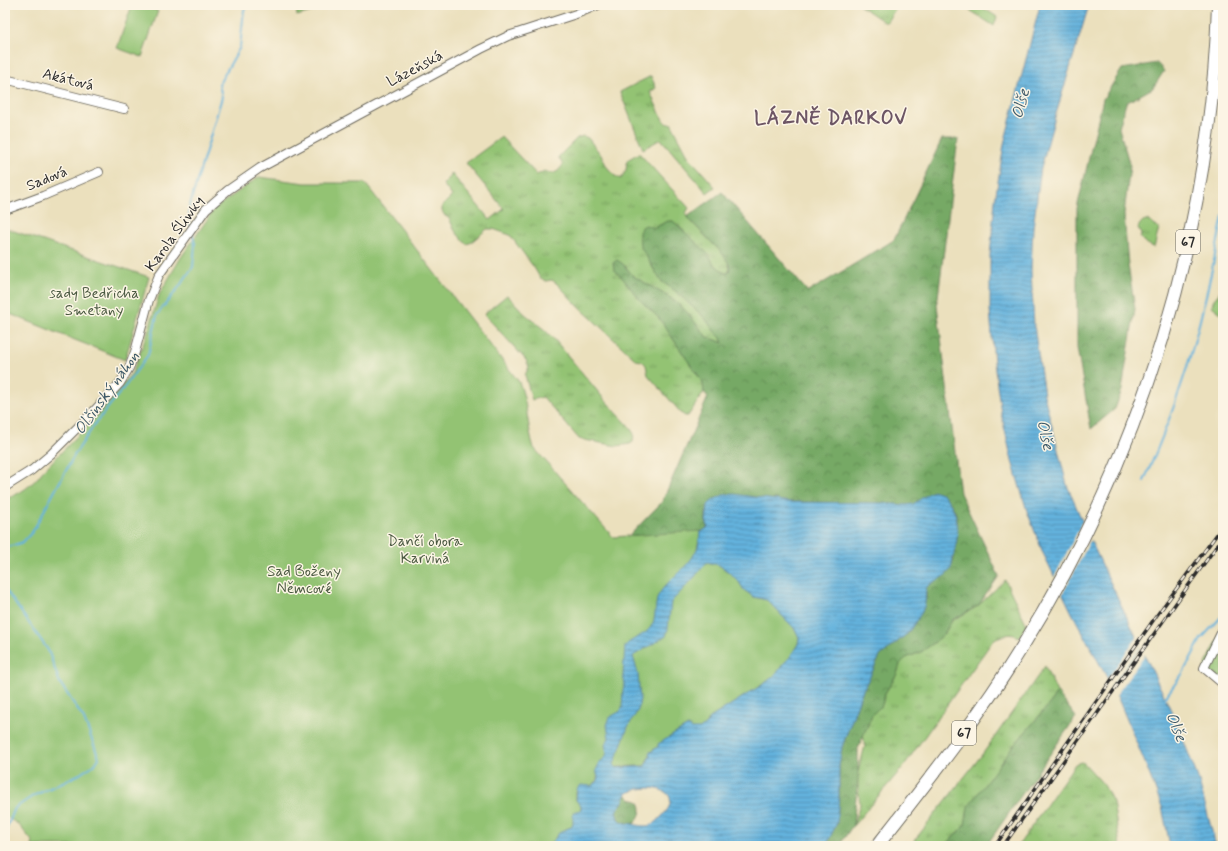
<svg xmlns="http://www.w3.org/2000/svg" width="1228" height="851" font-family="Mynerve,sans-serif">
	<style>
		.grass { fill: url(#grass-tufts); stroke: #5f774f }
		.forest { fill: url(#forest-crowns); stroke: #506a48 }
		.park { fill: #93c373; stroke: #5f774f }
		.water { fill: url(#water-rules); stroke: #476e84; fill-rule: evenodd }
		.pier { fill: #ebe0bd }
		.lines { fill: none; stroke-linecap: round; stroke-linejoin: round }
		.stream { stroke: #63b2dd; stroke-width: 2 }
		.minor-casing { stroke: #6e6a5e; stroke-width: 10 }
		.primary-casing { stroke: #6e6a5e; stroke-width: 14 }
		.minor { stroke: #fff; stroke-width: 8 }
		.primary { stroke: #fff; stroke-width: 12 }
		.rail-casing { stroke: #2b2b2b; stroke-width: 3.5 }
		.rail { stroke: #fcf5e5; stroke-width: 2; stroke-dasharray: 6; stroke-linecap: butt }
		.labels { text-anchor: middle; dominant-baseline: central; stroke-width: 3; stroke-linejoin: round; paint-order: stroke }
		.shield { fill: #fcf5e5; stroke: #6a6863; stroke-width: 1 }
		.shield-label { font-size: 14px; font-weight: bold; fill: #2b2b2b }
		.street-label { font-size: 15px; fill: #2b2b2b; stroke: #fcf5e5 }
		.park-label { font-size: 15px; fill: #4a5941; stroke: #fcf5e5 }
		.water-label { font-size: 16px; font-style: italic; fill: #3f5a69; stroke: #fcf5e5 }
		.district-label { font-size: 19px; font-weight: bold; letter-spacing: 1px; fill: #6d5665; stroke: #fcf5e5 }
	</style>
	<defs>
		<pattern id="grass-tufts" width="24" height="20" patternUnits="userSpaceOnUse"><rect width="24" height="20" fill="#93c373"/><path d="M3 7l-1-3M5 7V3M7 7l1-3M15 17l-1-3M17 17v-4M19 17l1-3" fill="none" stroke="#789f5f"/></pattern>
		<pattern id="forest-crowns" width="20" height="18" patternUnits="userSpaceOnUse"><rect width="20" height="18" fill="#76a965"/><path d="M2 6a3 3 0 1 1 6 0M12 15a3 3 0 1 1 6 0" fill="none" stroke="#618a53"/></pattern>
		<pattern id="water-rules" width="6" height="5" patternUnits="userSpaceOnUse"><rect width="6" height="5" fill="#63b2dd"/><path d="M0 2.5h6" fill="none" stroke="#5291b3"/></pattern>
	</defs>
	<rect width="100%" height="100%" fill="#fcf5e5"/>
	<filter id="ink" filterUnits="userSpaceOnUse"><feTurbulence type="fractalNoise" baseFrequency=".025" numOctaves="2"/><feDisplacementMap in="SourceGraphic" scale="8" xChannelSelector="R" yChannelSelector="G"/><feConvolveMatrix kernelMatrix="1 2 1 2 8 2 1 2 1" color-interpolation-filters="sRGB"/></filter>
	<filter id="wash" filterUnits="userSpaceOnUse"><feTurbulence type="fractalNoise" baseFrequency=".012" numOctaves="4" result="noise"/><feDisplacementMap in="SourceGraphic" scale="16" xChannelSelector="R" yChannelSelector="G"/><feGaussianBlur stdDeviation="0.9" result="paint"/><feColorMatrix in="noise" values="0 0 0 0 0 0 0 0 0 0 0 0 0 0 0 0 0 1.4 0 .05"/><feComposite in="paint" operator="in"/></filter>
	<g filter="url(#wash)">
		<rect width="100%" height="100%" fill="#ebe0bd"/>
		<g class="grass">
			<path d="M859,5H898L886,23Z"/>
			<path d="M962,5H979L997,17L994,26Z"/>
			<path d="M651,76L656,88L650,92L663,120L667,124L671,123L689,157L715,187L707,193L661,139L643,149L620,92Z"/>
			<path d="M583,136L588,138L601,155L607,167L615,176L621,179L626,170L627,160L639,153L689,208L686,213V216L722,253L729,264L730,269L728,273H725L714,264L708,254L673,221L664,223L654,228L648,260L661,281L674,290L705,318L714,331L721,338L723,343L706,336L693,320L672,299L633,276L625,266L614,269L625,281L640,300L659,318L703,383L704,392L688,416H685L682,414L648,375L646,365L642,361L636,360C616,341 596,323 576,304C569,297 560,285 552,280L546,281L540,278L535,269L510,235L493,229H487L470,243L466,244L455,231L449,218L445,216L442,211V206L452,196L443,184L451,176V173L490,220L504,209L466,163L500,138L501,137L537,175L544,171L552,174L558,171L563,165L558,157L577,138Z"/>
			<path d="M1147,220L1159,228L1154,248L1143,241L1140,237L1142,234L1138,228C1140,223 1143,220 1147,220Z"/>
			<path d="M1223,289V315L1212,306L1214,299Z"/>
			<path d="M507,295L525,314L546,331L554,339L604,399L629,426L634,434L633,442L630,444L617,446L579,439L543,397L532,400L525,375L529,367L526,360L484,314Z"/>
			<path d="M1005,580L1027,625L1019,637C1010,632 1004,635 994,639L903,767L853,826L860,805L857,775L865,746L863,734L872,715L882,705L885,693L897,674L900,664L906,658L921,652L944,634L952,621L978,606Z"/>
			<path d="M1223,629V684L1204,668Z"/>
			<path d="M1045,666L1057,692L1051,702L1010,750L969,807L965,825L945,846H910L984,752Z"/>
			<path d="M1081,762L1084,763L1104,785L1113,802L1120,846H1018L1075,764Z"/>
		</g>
		<g class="forest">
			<path d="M1157,63L1164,71L1153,88L1126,103L1119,128L1130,166L1124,214L1128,265L1135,309L1122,390L1115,409L1091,429L1077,348V208L1103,99L1122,69Z"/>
			<path d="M942,139H958L937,305L960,493L999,576L978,606L952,620L944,634L934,643L921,652L906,658L900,664L897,674L885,693L882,705L872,715L858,748V780L853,825L839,846H826L837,822L839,796V766L842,747L862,692L880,656L908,633L922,612L926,598V588C933,580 943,577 950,569C956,562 959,524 956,514C954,507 948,500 943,494L913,504L906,505L882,503L790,502L728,494L706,512V522L708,526L704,531L628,537L662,502L708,397L704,392L703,383L659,318L640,300L625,281L614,269L613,263L617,260L623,264L633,276L672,299L686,311L706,336L723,343L721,338L714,331L705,318L674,290L661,281L640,246L639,232L642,227L646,225L654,228L668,221H673L708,254L714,264L725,273H728L730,269L729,264L722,253L687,217L722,192L808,292L894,240Z"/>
			<path d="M1057,692L1076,717L986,846H945L965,825L968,807L1010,750L1051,702Z"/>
			<path d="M626,794L630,799L638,801C644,809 640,817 634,824C626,822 618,823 616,813L617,809L623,802Z"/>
		</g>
		<g class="park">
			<path d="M132,5H140L158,11L142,57L117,48Z"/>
			<path d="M296,5H335L297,16Z"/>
			<path d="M259,177L305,183H365L519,382C528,403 527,427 534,448L613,537L701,531L696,553L707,562L719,565L732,575L739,582L744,590L754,597L767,600L794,628L799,638L798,644L790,657L784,663L780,669L774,676L765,683L710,718C705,726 697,735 688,726L659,744L658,747L650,752V756L646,762L647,764L644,766C627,766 613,767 597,770C600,787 589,786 576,792V800L581,806V809L579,811H576L573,815C576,830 568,826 559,833C556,836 553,842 549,846H32L33,842L18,824L5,816V499C19,495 34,484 42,472L88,425L132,373L148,332L159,295L180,259L215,208Z"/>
			<path d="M5,228L149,277L125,360L5,312Z"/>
		</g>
		<g class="water">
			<path d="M1040,5H1089L1055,117L1041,168L1033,228L1031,270L1034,325L1044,395L1067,485L1089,537L1176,721L1198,778L1216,846H1170L1162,807L1145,763L1117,696L1072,613L1043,553L1027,511L1012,461L1001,413L994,363L990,310V255L995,200L1004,144Z"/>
			<path d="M935,491C941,492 944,494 947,499C961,517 959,536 953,558C952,561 953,566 950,570C945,579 933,580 926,588L925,604L922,612L908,633L880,656L862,692L842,747L839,766V796L837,823L826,846H549L560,832L571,827L573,823V812L581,810V806L576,800L577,789L581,785L592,786L597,782L598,777L596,770L599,764L606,756L607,752L605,745L609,738L607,725L610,717L619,712L622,709L623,689L625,685L623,675L625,646C632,638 644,636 650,628C657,620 654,606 658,596C666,580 688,569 696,551C699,546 699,539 700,533L707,528L708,526L706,521L708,505L713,500L723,495L734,494L790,502L882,503L906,505L913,504L931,492ZM707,562L719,565L729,572L739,582L744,590L754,597L767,600L794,628L799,638L798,644L790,657L782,665L780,669L774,676L765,683L710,718L707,723L700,729H692L688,726L658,744V747L649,753L650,756L645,766L615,768L614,764L628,727L638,710L640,699L638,674L633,656L666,636L668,629L671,602L692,580ZM649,788C671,789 678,801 661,817C658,820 655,824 651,825C645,827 638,825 632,824C626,823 623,823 618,819L616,811L623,802L627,793L638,789Z"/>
		</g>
		<g class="pier">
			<path d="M1084,519L1092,537L1062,595L1054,578Z"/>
			<path d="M1138,636L1142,644L1110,688L1106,681Z"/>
			<path d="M1142,645L1146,653L1115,697L1110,689Z"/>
		</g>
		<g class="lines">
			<g class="stream">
				<path d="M190,226L189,218V208L222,97L219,84L240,47L244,10L247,5"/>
				<path d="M1144,481C1160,444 1175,406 1187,367C1202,318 1213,267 1223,216"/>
				<path d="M5,548L23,542L33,531L75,454L95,424L126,385L148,355L157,315L179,287L193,267L195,244L192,232"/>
				<path d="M5,589L48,650L60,683L84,719L99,758L95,764L80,774L33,796L15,808L5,832"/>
				<path d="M1164,699L1183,673L1201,639L1223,615"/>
			</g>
		</g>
	</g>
	<g filter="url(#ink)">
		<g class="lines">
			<defs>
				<g id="minor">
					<path d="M5,79L124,109"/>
					<path d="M5,210L43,196L99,172"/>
					<path d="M5,487L32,470L51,454L94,411L120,383L129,368L135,352L149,300L159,275L206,209L228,190L260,168L481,49L508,36L576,14L598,5"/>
					<path d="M1223,629L1204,668L1223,684"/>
				</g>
				<path id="primary" d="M877,846C928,781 979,717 1022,647C1142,455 1211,231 1218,5"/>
			</defs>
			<use href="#minor" class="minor-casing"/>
			<use href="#primary" class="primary-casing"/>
			<use href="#minor" class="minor"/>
			<use href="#primary" class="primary"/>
			<defs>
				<g id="rail">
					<path d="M995,846L1157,615L1223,526"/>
					<path d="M1003,846L1223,537"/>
				</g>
			</defs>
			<use href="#rail" class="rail-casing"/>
			<use href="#rail" class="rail"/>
		</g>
	</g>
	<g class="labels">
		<g class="shield">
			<rect x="1176" y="230" width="24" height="24" rx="3"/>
			<rect x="952" y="721" width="24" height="24" rx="3"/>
		</g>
		<g class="shield-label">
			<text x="1188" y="242">67</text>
			<text x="964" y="733">67</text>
		</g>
		<g class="street-label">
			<text transform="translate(415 69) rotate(-28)">Lázeňská</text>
			<text transform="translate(68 80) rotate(14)">Akátová</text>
			<text transform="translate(47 179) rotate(-22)">Sadová</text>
			<text transform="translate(175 234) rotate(-54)">Karola Śliwky</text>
		</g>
		<g class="park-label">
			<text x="94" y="294">sady Bedřicha<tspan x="94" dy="17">Smetany</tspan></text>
			<text x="425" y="542">Dančí obora<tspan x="425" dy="17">Karviná</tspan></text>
			<text x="304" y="572">Sad Boženy<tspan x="304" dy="17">Němcové</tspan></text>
		</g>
		<g class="water-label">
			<text transform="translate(1021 104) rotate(-75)">Olše</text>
			<text transform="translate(107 393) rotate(-54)">Olšinský náhon</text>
			<text transform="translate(1045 435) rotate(77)">Olše</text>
			<text transform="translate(1176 727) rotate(67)">Olše</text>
		</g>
		<g class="district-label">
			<text x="831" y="118">LÁZNĚ DARKOV</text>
		</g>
	</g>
	<rect width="1228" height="851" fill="none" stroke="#fcf5e5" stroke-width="20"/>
</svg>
